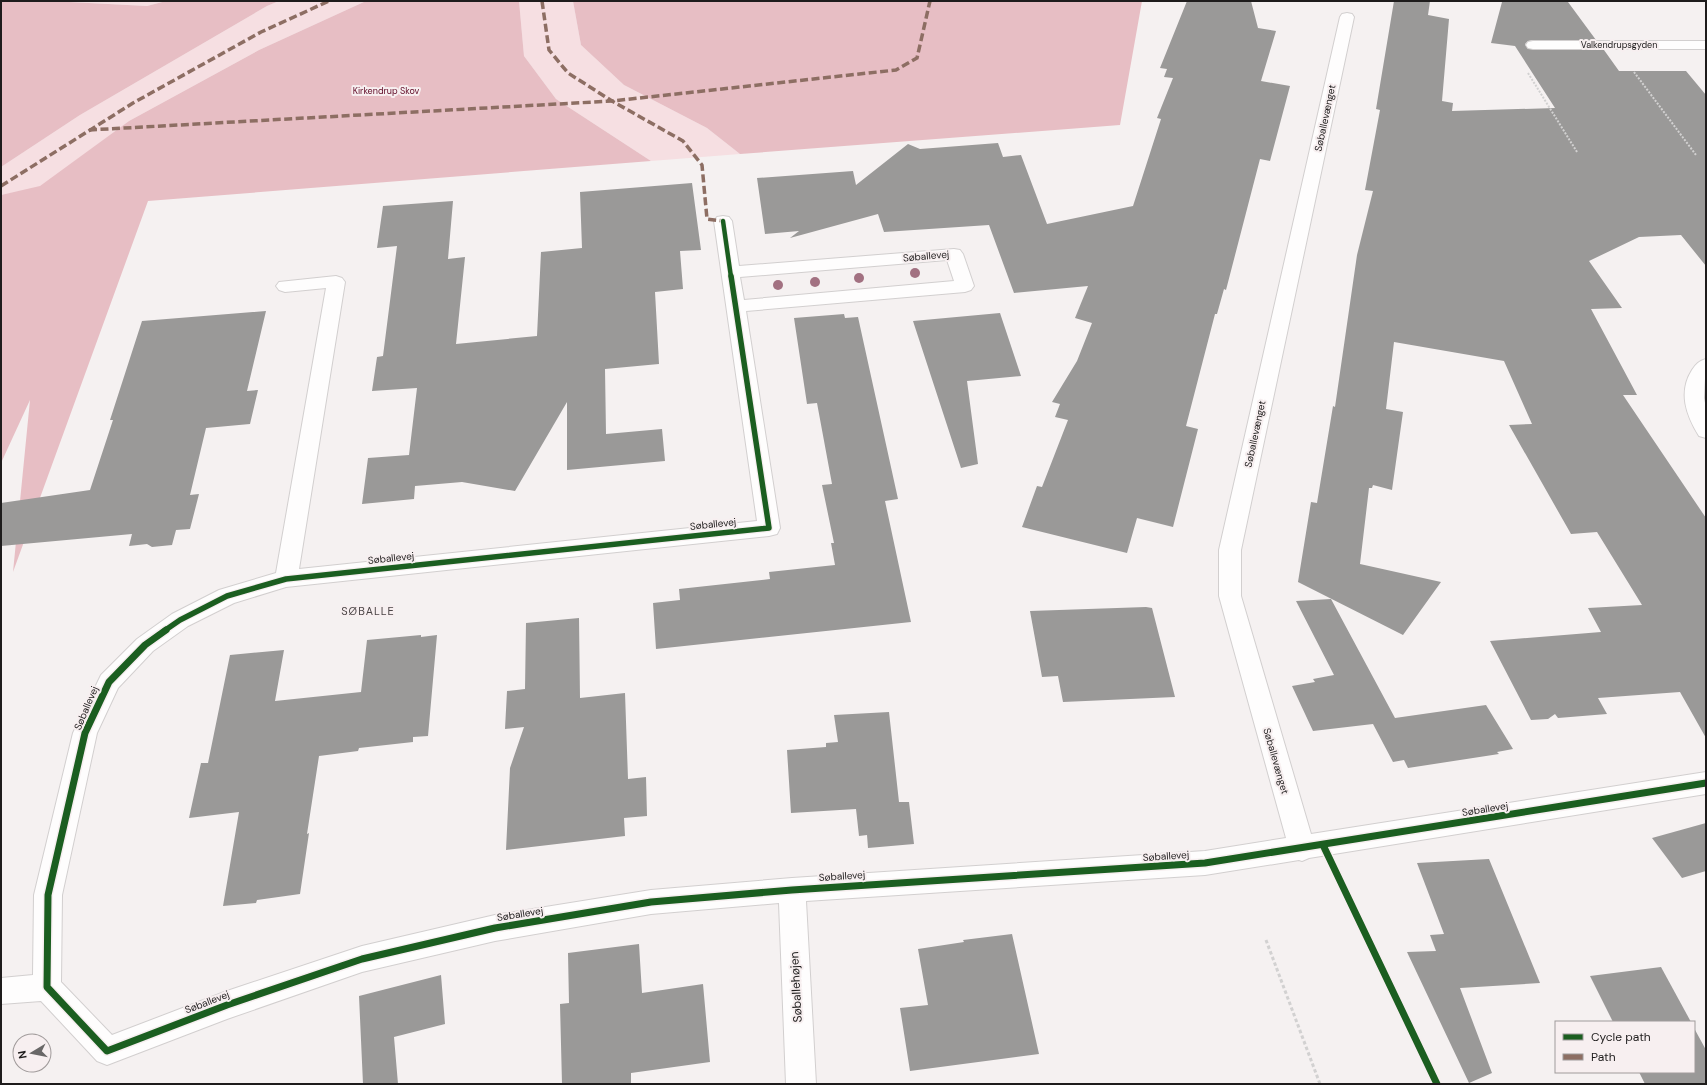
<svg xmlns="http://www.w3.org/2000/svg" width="1707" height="1085" font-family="'DM Sans',sans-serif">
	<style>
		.green { fill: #f6dfe2 }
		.forest { fill: #e7bec4 }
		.building { fill: #9a9998 }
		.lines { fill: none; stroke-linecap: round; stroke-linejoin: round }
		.minor-casing { stroke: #d2cfcf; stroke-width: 2 }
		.path-far1 { stroke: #d2d1d1; stroke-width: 2; stroke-dasharray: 2 1.5; stroke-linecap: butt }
		.path { stroke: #d2d1d1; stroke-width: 3; stroke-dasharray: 3.5 2.5; stroke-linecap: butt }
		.minor { fill: #fefdfd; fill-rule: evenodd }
		.quiet { stroke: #8d6e63; stroke-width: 3.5; stroke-dasharray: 8 3.5; stroke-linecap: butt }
		.cycleway-far2-casing { stroke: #f7eff0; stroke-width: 6 }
		.cycleway-far1-casing { stroke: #f7eff0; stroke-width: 8 }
		.cycleway-casing { stroke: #f7eff0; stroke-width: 10 }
		.cycleway-far2 { stroke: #1b5e20; stroke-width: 4.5 }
		.cycleway-far1 { stroke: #1b5e20; stroke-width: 5.5 }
		.cycleway { stroke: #1b5e20; stroke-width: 7 }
		.tree { fill: #a27181 }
		.labels { text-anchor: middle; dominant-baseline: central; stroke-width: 4; stroke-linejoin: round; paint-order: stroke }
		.far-street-label { font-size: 9px; fill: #1e1c1c; stroke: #f7eff0 }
		.far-park-label { font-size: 9px; fill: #5f0925; stroke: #f7eff0 }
		.street-label { font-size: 10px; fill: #1e1c1c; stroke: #f7eff0 }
		.neighbourhood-label { font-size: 11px; letter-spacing: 1px; fill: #4a4445; stroke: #f7eff0 }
		.near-street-label { font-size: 12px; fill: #1e1c1c; stroke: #f7eff0 }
	</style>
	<rect width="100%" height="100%" fill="#f5f1f1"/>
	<g class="green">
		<path d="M50,1H166L147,6Z"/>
		<path d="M279,1H366L259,50L129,121L40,187L1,195V167L80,115L267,6Z"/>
		<path d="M519,1H573L581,45L624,85L707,128L740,154L651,161L556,99L524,56Z"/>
	</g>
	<g class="forest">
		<path d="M1,1H50L147,6L166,1H279L267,6L80,115L1,167Z"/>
		<path d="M366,1H519L524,56L556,99L651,161L148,201L13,572L30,400L1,463V195L40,186L129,121L259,50Z"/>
		<path d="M573,1H1142L1120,125L740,154L707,128L624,85L581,45Z"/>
	</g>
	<g class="building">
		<path d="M1187,1H1251L1258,28L1276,31L1261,81L1290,86L1270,161L1260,159L1226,290L1224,289L1217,314H1215L1186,426L1198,429L1173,527L1137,518L1127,553L1022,527L1037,486L1042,487L1068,420L1055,417L1060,404L1052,402L1077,361L1092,323L1075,318L1088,286L1014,293L989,225L884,232L878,214L790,238L799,231L765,234L757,178L853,171L856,185L908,144L920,149L998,143L1003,157L1021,155L1047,224L1133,206L1161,119L1157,118L1173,78L1164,77L1167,69L1160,68Z"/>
		<path d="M1394,1H1430L1428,15L1449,19L1442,101L1453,103L1452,111L1555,108L1515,46L1491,43L1502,2H1568L1596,40H1533L1528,41L1525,44L1528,49L1604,50L1619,71H1686L1706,95V266L1681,235L1639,237L1589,261L1622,308L1591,309L1637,395H1623L1706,518V738L1680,692L1598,698L1607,714L1558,718L1555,714L1548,719L1531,720L1490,641L1601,632L1588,608L1642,605L1597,532L1571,534L1509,425L1532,424L1504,361L1394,342L1386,409L1403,412L1392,490L1373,485L1372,488H1369L1360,564L1441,582L1403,635L1298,582L1311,502L1317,503L1333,406L1335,407L1357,255L1373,191L1365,190L1380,110L1376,109Z"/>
		<path d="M692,183L701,250L680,251L683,289L655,292L659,364L605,369L606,434L662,429L665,461L567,470V402L515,491L462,482L415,486L414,499L362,504L368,458L409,455L417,388L372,391L377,357L383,356L397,246L377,248L383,206L453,201L448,259L465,257L456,344L537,336L541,252L582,248L580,192Z"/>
		<path d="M266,311L247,391L258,390L250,424L206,428L190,495L199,494L190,529L176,530L172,545L152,547L147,544L129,546L132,534L1,546V503L90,490L113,420H110L142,321Z"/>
		<path d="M1000,313L1021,376L967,381L978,464L961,468L913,321Z"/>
		<path d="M844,314L845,318L858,317L898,499L885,501L911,622L656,649L653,603L680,600L679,589L770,579L769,572L835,565L831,543H834L822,485L832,484L817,403L807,404L794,318Z"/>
		<path d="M1331,599L1395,718L1486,705L1513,749L1497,752L1499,754L1408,768L1404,760L1393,762L1373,724L1313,731L1292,686L1315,682L1313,679L1334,675L1296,601Z"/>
		<path d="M1146,607L1152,608L1175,697L1063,702L1058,676L1042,677L1030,611Z"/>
		<path d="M579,618L580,698L625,693L628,779L646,777L647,816L624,818L625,836L506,850L510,768L524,727L505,729L507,691L525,689L526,623Z"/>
		<path d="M421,635V637L437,635L428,736L413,737V742L359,748L358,751L319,756L307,834L309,833L300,894L257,900L256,903L223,906L239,812L189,818L201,763H208L230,655L284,650L275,701L361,692L367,640Z"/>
		<path d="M889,712L899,802H909L914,844L868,848L867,835L859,836L856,809L791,813L787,750L826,747V743L838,742L834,715Z"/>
		<path d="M1706,823V871L1682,878L1652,838Z"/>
		<path d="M1489,859L1540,983L1460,988L1492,1073L1469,1083L1407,952L1436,951L1430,935L1444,934L1417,863Z"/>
		<path d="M1012,934L1039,1054L910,1071L900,1008L928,1005L918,949L964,942L963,940Z"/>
		<path d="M639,944L642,993L703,984L710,1062L631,1073V1084H562L560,1004L569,1003L568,953Z"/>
		<path d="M1661,967L1691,1022H1613L1590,976Z"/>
		<path d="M441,975L445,1024L394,1037L398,1084H363L359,996Z"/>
		<path d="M1694,1028L1706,1050V1084H1645L1639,1072H1694Z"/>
	</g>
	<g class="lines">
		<defs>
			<g id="minor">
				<path d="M1347,13L1352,14L1354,17L1241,550V596L1311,834L1706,772V794L1309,858L1302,861L1299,860L1205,875L806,901L816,1084H786L779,903L651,914L495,941L362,972L227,1019L107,1065L97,1061L41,1001L1,1004V978L33,975L34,895L73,733L101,675L137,639L172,614L219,590L276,573L326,288L285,292L279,290L276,286L279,282L336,276L342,278L345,282L299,569L757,521L714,221L717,217L723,216L729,217L732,221L739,266L954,249L960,250L963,254L974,286L971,290L965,292L746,311L780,528L777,534L769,536L286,587L234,603L188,626L153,651L118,688L97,733L62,895L61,982L112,1035L227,991L362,946L495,915L651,890L792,878L1205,851L1286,838L1219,596V550L1340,17L1342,14ZM947,260L954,281L744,300L740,277Z"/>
				<path d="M1533,41H1706V49H1533L1528,48L1526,45L1528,42Z"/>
				<path d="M1706,359L1704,398L1706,408V438L1699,436C1686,415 1678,392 1692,370C1696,364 1699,361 1706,359Z"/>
			</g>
		</defs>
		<use href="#minor" class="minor-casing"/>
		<g class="path-far1">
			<path d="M1634,72L1696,155"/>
			<path d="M1528,73L1577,152"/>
		</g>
		<path class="path" d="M1266,940L1320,1084"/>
		<use href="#minor" class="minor"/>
		<g class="quiet">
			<path d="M542,1L549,50L568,73L612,101L683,141L702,165L707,219L723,221"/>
			<path d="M89,130L612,101L896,70L917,58L930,1"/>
			<path d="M1,186L133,103L261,32L329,1"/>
		</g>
		<defs>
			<path id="cycleway-far2" d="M723,221L731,277"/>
			<path id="cycleway-far1" d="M164,631L180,620L227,596L286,579L769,528L731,276"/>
			<g id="cycleway">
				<path d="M166,630L145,645L109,682L85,733L48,895L47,987L107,1051L227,1005L362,959L495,928L651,902L792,890L1205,863L1706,783"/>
				<path d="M1323,845L1437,1084"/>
			</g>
		</defs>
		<use href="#cycleway-far2" class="cycleway-far2-casing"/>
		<use href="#cycleway-far1" class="cycleway-far1-casing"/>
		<use href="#cycleway" class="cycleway-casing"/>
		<use href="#cycleway-far2" class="cycleway-far2"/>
		<use href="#cycleway-far1" class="cycleway-far1"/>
		<use href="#cycleway" class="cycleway"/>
	</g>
	<g class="tree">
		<circle cx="915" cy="273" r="5"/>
		<circle cx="859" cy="278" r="5"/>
		<circle cx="815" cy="282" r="5"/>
		<circle cx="778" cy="285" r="5"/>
	</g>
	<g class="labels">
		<g class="far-street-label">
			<text x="1619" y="45">Valkendrupsgyden</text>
		</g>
		<g class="far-park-label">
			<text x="386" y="91">Kirkendrup Skov</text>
		</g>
		<g class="street-label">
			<text transform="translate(1325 118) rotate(-78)">Søballevænget</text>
			<text transform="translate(926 256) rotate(-5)">Søballevej</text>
			<text transform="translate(1255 434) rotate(-78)">Søballevænget</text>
			<text transform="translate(713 524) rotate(-6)">Søballevej</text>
			<text transform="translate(391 558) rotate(-6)">Søballevej</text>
			<text transform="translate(86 708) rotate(-67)">Søballevej</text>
			<text transform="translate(1276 761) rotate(74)">Søballevænget</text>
			<text transform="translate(1485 809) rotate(-9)">Søballevej</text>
			<text transform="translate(1166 856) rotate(-4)">Søballevej</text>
			<text transform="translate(842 876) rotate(-4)">Søballevej</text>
			<text transform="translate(520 914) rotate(-9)">Søballevej</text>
			<text transform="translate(207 1002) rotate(-21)">Søballevej</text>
		</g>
		<g class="neighbourhood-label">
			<text x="368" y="611">SØBALLE</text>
		</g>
		<g class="near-street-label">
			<text transform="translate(796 987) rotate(-93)">Søballehøjen</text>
		</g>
	</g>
	<rect width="1707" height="1085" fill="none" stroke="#1e1c1c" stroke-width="4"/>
	<rect x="1555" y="1021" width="140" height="52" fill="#f7eff0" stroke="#a09b9b"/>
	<rect x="1563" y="1034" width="20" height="6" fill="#1b5e20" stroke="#a09b9b"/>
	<text x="1591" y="1041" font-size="12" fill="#1e1c1c">Cycle path</text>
	<rect x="1563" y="1054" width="20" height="6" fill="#8d6e63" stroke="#a09b9b"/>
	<text x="1591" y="1061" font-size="12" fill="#1e1c1c">Path</text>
	<g transform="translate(32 1053) rotate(260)"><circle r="19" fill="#f7eff0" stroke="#a09b9b"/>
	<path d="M0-3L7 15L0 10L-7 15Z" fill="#696767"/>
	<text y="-6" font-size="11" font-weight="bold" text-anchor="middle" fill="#1e1c1c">N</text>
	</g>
</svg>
